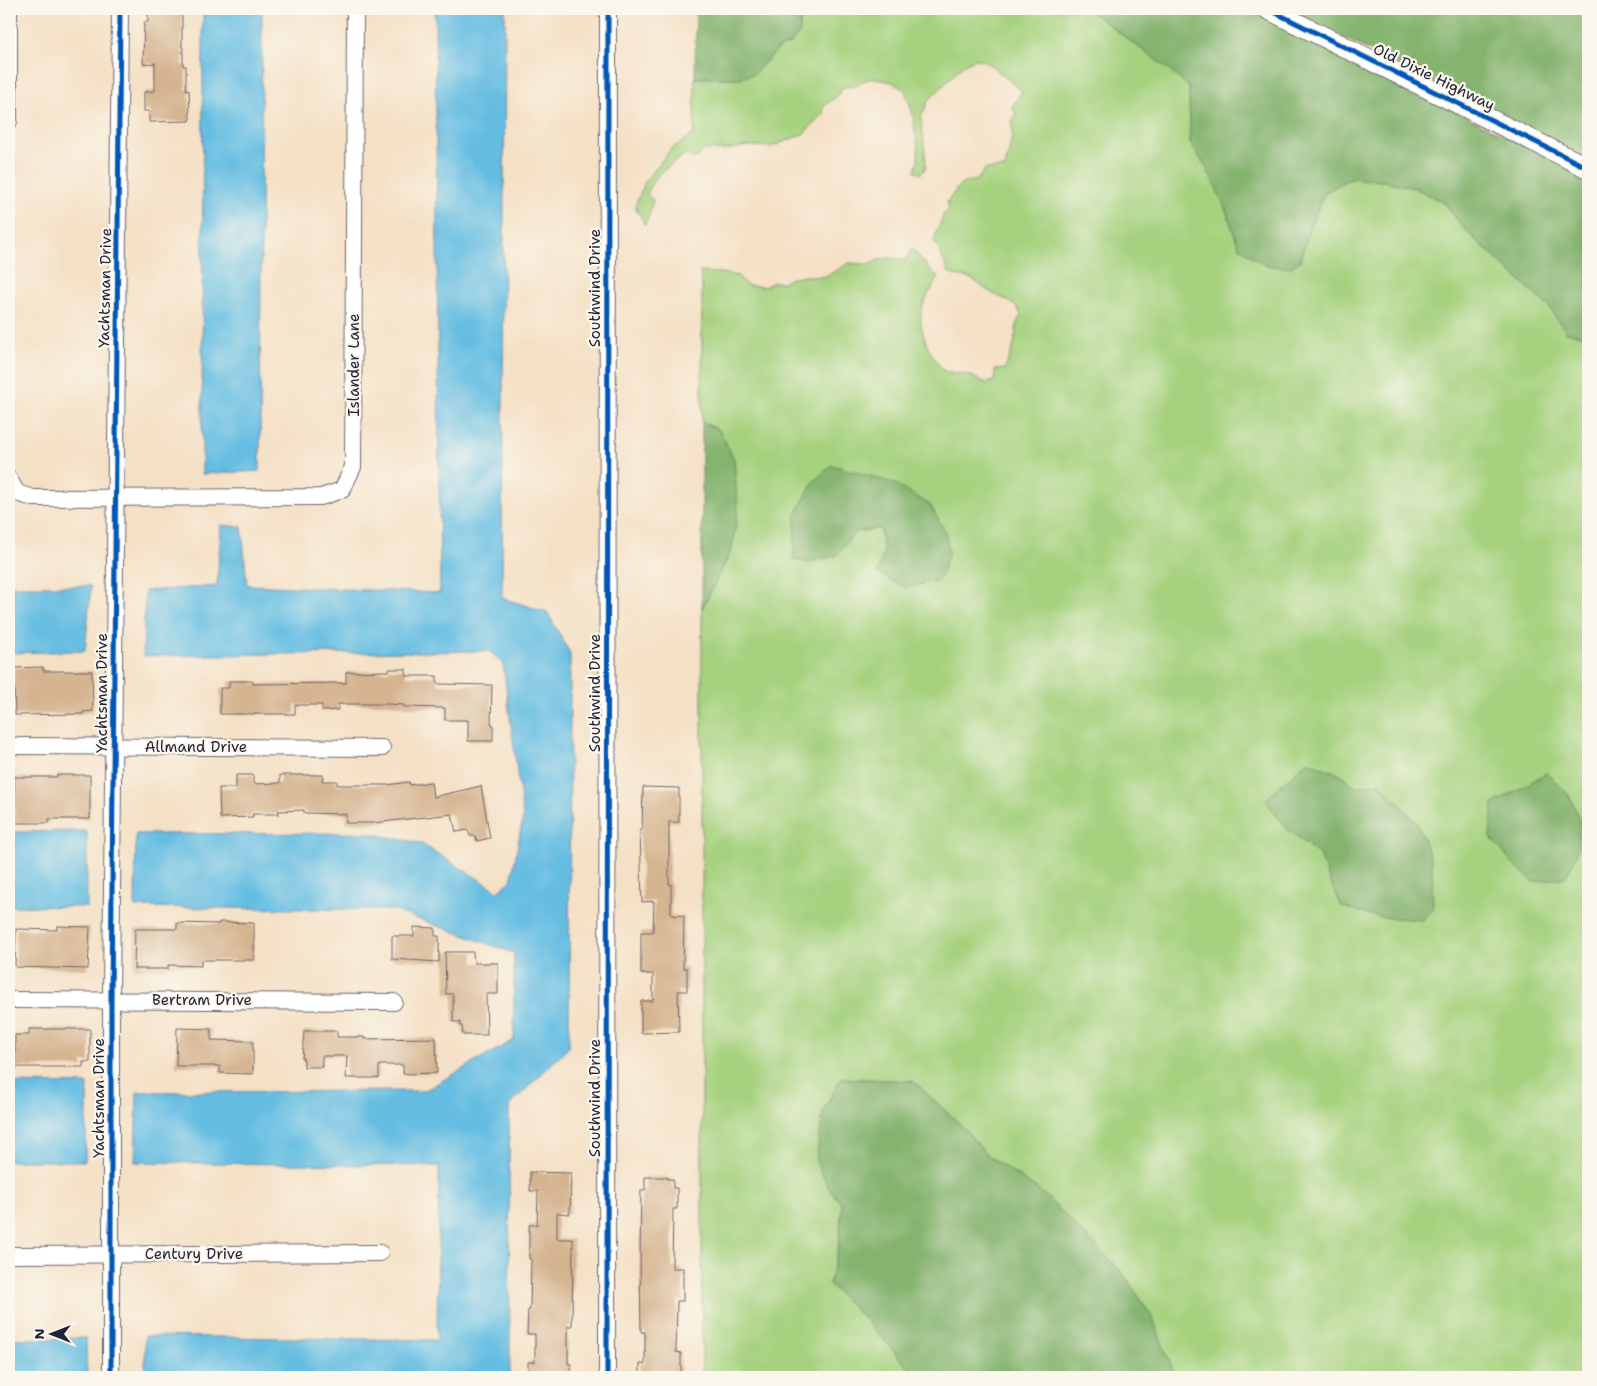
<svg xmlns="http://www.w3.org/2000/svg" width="1597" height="1386" font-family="'Shantell Sans',sans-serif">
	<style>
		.green { fill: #a6d27f; stroke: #647a5d; fill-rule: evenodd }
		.forest { fill: #84b46e; stroke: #536b54 }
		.water { fill: #65bde2; stroke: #44708e }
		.building { fill: #d5b490 }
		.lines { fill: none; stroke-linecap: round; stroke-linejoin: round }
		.minor-casing { stroke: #6c646b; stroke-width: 18 }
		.tertiary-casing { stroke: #6c646b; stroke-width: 22 }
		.minor { stroke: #fff; stroke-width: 16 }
		.tertiary { stroke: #fff; stroke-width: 20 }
		.cycleway-casing { stroke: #fbf7ec; stroke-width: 8 }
		.cycleway { stroke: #0057b8; stroke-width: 5 }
		.labels { text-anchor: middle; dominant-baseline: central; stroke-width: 4.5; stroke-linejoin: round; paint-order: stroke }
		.street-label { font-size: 15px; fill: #22223b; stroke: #fbf7ec }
	</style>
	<rect width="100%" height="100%" fill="#fbf7ec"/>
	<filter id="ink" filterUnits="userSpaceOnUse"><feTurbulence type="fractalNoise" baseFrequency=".02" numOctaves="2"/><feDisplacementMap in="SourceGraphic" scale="10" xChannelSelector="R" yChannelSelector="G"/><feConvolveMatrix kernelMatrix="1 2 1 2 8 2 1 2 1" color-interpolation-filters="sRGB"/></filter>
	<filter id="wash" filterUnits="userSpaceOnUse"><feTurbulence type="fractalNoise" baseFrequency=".0096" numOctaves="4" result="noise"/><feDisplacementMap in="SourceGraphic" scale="20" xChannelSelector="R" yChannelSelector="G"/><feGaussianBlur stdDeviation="1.12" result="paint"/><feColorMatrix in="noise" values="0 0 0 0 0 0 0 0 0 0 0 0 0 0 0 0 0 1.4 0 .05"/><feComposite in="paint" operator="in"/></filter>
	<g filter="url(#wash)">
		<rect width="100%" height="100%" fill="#f4e0c5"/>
		<path class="green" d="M800,9H1087L1163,65L1189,87L1190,143L1205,165L1223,202L1239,247L1300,261L1311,223L1325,193L1350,178L1383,181L1415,188L1444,203L1467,232L1548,306L1566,332L1588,336V1377H1174L1175,1376L1152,1317L1122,1272L1045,1195L987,1155L961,1125L913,1081L841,1078L823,1112L828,1187L842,1205L839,1246L829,1284L873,1328L906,1365L926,1377H702V609L732,549L719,430L702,422V286L700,272L721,273L738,276L746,285L764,287L773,282H784L789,279L804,276L823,277L840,269L848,263L869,264L881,259L892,258L906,260L912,248L930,270L938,277C934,287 926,296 923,305C915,326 930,356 944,371L969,375L986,383L994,381L995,370L1005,369L1014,345L1017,323L1021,315C1015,299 996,298 984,288C979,285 977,281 971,279C964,276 955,277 948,272C945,260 938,251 934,239L944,214L949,209L947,202C959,187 957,183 977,180L985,169L1005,168L1013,132L1011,124L1016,114L1012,107L1022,91L992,66L984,61L975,59L964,64L928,101L921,118L926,162L925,169L920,174L915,171L918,160V148L912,111L905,90L892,82L875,78L865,80L856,86L844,87L836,97L823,107L824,114L803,134L771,147L747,146L727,150H704L698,157L692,158L686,154C672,165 652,175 647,194L653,200L649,216L645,225L635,206L646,180L670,150L694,134L695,78H739L754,74L779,48L790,44L800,32ZM930,505L877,573L884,551L880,528L855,532ZM1547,773L1569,795L1580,821L1493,804ZM1344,776L1355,787L1380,783L1417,823L1331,884L1320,855Z"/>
		<g class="forest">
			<path d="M696,9H800V32L790,44L779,48L754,74L739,78H695Z"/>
			<path d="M1087,9H1250L1588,177V336L1566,332L1548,306L1467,232L1445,203L1415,188L1383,181L1350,178L1325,193L1311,223L1300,261L1290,268L1264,265L1239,247L1223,202L1205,165L1190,143L1189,87L1163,65Z"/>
			<path d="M1286,9H1588V159Z"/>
			<path d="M702,422L719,430L734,459L738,512L732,549L702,609Z"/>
			<path d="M832,465L894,483L930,505L945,531L949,553L939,580L906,588L877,573L884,551L880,528L855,532L837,555L808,563L793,559L796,514L814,481Z"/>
			<path d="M1307,761L1344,776L1355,787L1380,783L1417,823L1432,861L1433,909L1422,920L1378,917L1342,907L1331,884L1320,855L1287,829L1265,800Z"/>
			<path d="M1547,773L1569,795L1580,821L1577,855L1566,877L1534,882L1516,867L1490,837L1493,804Z"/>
			<path d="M841,1078L913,1081L961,1125L987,1155L1045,1195L1122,1272L1152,1317L1175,1376L926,1377L906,1365L873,1328L829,1284L839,1246L842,1205L828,1187L816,1161L823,1112Z"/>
		</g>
		<g class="water">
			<path d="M203,9H262L260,471L202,474Z"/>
			<path d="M435,9H505L502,598L547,612L570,653L569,1047L509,1106L510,1377H145V1336L437,1340L439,1166L135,1162L137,1092L424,1091L514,1040V953L393,910L135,907L136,834L368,833L420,843L498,891L511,881L523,817L503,663L489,651L143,656L145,591L217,586L221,525L242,527L247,585L440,593Z"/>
			<path d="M9,586H91L85,651L9,653Z"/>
			<path d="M87,831V907L9,906V832Z"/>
			<path d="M9,1083L88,1084L85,1161H9Z"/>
			<path d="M86,1338L87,1377H9V1339Z"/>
		</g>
		<g id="blocks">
			<g class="building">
				<path d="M148,9H182V47H183V66H186V90H189L190,121L149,122V111H144V92L155,91V63L143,64L144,22H148Z"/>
				<path d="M43,667V671H92L93,711L83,712V714L15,715L14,668Z"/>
				<path d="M389,669H406V676H437V684L492,685L491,724H493V741H468V720H445V708L404,707V705L388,704H338V710L322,711V705H295V714H220V688H229V681H253V684L346,683V672L389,671Z"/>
				<path d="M57,775H90V819H49V823H15L14,777H57Z"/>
				<path d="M236,775H253V784L280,783V775H323L322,781H337V785H387L409,782L410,785L431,782L433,797L481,786L490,838L477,841L475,836H470L468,830L456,832L452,814L373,823H346V814L304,813V810L278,811L279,814H253V817L220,818L219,788H236Z"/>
				<path d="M643,787L679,788V822H669V884H671V915L684,916L683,968H687V991H678L679,1032L641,1033V1001H653V974H641V932H653L654,901L642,902L640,830H642Z"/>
				<path d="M219,922L254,923V960H201V966L168,965V969H134L135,929H177V923L219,924Z"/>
				<path d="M57,926L90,927L88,969L15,967L16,929L57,930Z"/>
				<path d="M414,927L435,928V936H439V962L392,959V936H414Z"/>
				<path d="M445,952H473L474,963H498V994H486L487,1035H463L462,1026H460V1022H453V994H446Z"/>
				<path d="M177,1028L211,1029V1040L253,1041V1074L220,1073V1066H176Z"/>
				<path d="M29,1029H90V1062H83V1067H15V1035H29Z"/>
				<path d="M304,1031H337V1037H364V1039L436,1038L437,1073L403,1074V1065H379V1078H346L347,1056H322V1067H304V1059H302Z"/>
				<path d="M530,1172L571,1173L570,1214L557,1213V1239H573L572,1326H568V1364H571V1377H528V1362H535V1334H527L528,1310H530L531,1259H529V1225H537L538,1191H530Z"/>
				<path d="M645,1177H667V1179H673V1188H677V1209H673L672,1268H683V1301H677L676,1352L681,1353V1377H640V1364H645V1332H641L640,1259L641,1190H645Z"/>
			</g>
		</g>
	</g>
	<g filter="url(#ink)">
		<use href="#blocks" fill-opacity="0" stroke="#6c646b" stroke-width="1"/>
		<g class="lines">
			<defs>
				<g id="minor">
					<path d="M9,121V9"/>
					<path d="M9,479L17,493L33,498L321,497L342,490L353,467L355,9"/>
					<path d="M9,746L382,748"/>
					<path d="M9,1000L394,1002"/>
					<path d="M9,1255L380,1253"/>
					<path d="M111,1377V1000L120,9"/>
					<path d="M607,1377L608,9"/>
				</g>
				<path id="tertiary" d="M1268,9L1588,168"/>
			</defs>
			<use href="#minor" class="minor-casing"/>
			<use href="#tertiary" class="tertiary-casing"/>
			<use href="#minor" class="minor"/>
			<use href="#tertiary" class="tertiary"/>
			<defs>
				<g id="cycleway">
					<path d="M1268,9L1588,168"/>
					<path d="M111,1377V1000L120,9"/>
					<path d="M607,1377L608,9"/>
				</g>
			</defs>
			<use href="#cycleway" class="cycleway-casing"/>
			<use href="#cycleway" class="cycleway"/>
		</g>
	</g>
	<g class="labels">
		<g class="street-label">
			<text transform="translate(1434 77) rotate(26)">Old Dixie Highway</text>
			<text transform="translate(105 288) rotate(-89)">Yachtsman Drive</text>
			<text transform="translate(595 288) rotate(-90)">Southwind Drive</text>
			<text transform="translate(354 365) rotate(-90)">Islander Lane</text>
			<text transform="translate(102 693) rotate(-90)">Yachtsman Drive</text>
			<text transform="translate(595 693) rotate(-90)">Southwind Drive</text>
			<text x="196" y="747">Allmand Drive</text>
			<text x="202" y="1000">Bertram Drive</text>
			<text transform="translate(99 1098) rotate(-90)">Yachtsman Drive</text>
			<text transform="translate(595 1098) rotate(-90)">Southwind Drive</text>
			<text x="194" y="1254">Century Drive</text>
		</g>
	</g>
	<rect width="1597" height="1386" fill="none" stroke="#fbf7ec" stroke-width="30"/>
	<g transform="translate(52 1334) rotate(270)" stroke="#fbf7ec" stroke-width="4" paint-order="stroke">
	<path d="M0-4L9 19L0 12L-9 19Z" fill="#22223b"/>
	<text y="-8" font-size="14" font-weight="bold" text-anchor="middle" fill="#22223b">N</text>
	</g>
</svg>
